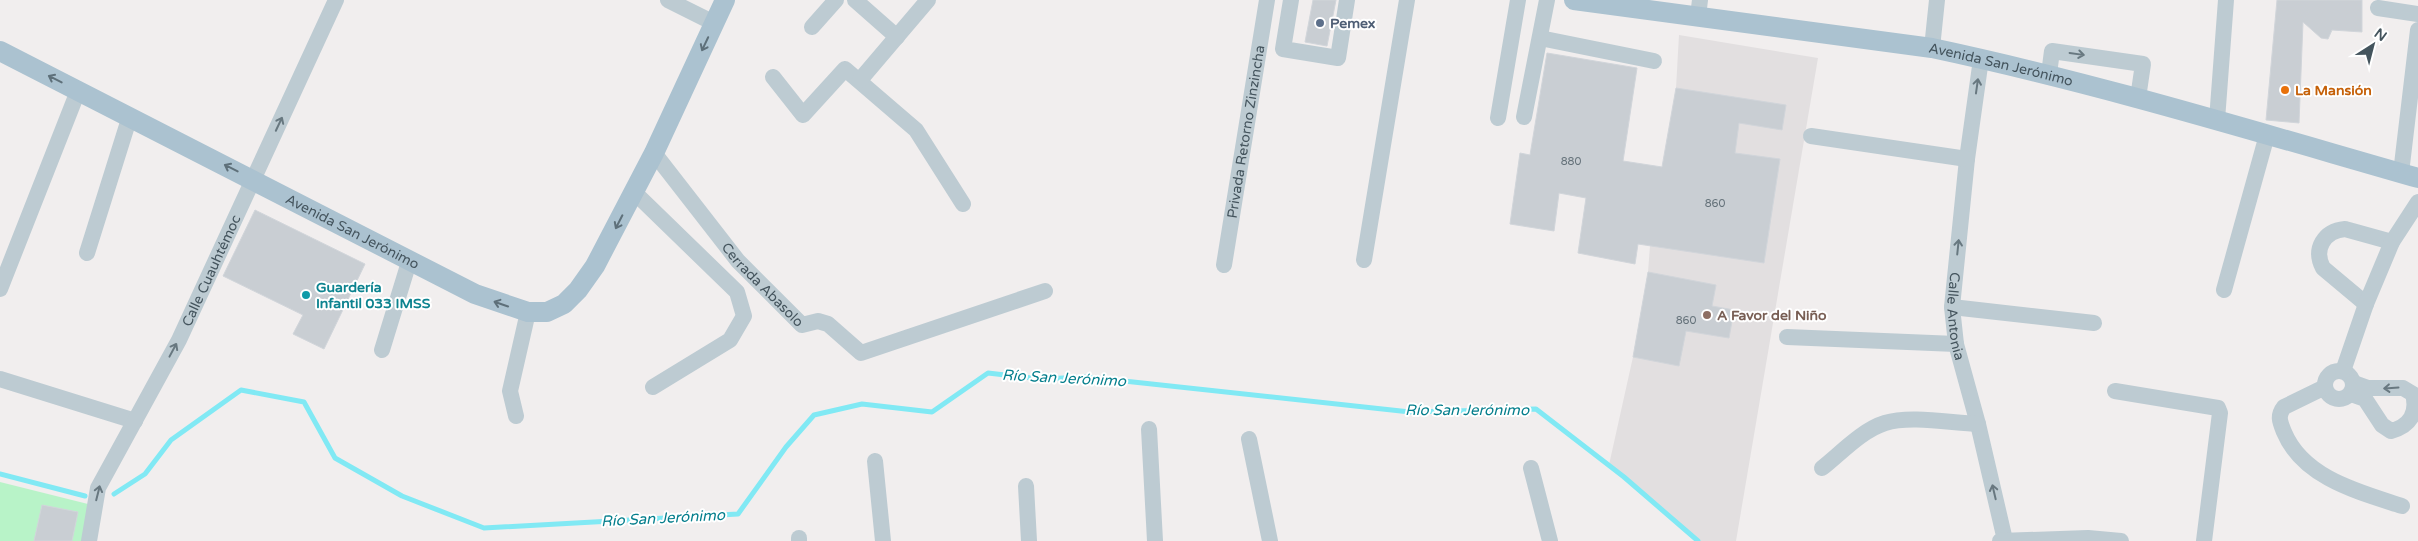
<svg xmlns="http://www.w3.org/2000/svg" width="2418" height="541" font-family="'Varela Round',sans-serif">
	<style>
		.education { fill: #e2dfe0 }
		.green { fill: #b8f3c8 }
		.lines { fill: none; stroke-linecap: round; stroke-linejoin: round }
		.stream { stroke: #81e9f4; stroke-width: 5 }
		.building { fill: #c9ced3; stroke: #d1d5da }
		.minor { stroke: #bdcbd2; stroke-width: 16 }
		.major { stroke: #abc2d0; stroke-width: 20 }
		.oneway { stroke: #5e707a }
		.oneway2 { stroke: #687880 }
		.service-dot { fill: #5c6f8a; stroke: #fff; stroke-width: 2 }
		.food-dot { fill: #e8710a; stroke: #fff; stroke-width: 2 }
		.culture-dot { fill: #0f9aa8; stroke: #fff; stroke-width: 2 }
		.education-dot { fill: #8d6e63; stroke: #fff; stroke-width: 2 }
		.labels { text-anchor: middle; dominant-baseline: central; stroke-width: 4; stroke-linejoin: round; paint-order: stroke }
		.number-label { font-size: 11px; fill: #65727a }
		.service-label { font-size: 14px; font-weight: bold; fill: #4e5e75; stroke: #fff; text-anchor: start }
		.street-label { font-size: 14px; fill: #44545d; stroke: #fff }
		.food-label { font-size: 14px; font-weight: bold; fill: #c56008; stroke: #fff; text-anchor: start }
		.culture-label { font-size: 14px; font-weight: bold; fill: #0d838f; stroke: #fff; text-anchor: start }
		.education-label { font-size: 14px; font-weight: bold; fill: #785e54; stroke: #fff; text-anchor: start }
		.water-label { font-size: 15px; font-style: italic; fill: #047e8c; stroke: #fff }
	</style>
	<rect width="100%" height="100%" fill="#f1eeee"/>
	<path class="education" d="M1679,35L1818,58L1736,541H1698L1609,465L1633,357L1648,272L1650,246L1676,88Z"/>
	<path class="green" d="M0,482L88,504L82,541H0Z"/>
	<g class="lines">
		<g class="stream">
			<path d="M0,474L85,496"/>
			<path d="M114,494L145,474L171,440L241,390L304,402L335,458L402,496L484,528L738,514L786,447L814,415L862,404L932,412L988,373L1041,379L1087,377L1410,412L1536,409L1624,477L1698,541"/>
		</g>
	</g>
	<g class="building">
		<path d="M1313,0H1336L1327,46L1305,42Z"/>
		<path d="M2277,0H2362V32L2332,30L2328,39L2321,38L2303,22L2299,123L2266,120Z"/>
		<path d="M1547,53L1637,68L1623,161L1662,167L1676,88L1786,105L1782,130L1739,123L1735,153L1780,159L1764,263L1638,244L1635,264L1578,253L1586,198L1559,193L1554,231L1510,224L1520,153L1530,155Z"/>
		<path d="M255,210L365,264L324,349L293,334L303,315L223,276Z"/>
		<path d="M1648,272L1716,285L1712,306L1734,310L1729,338L1686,331L1679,366L1633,357Z"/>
		<path d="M42,505L78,512L72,541H34Z"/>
	</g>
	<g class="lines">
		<g class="minor">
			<path d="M668,0L714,23"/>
			<path d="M855,0L897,37"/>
			<path d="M1291,0L1283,49L1338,58L1347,0"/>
			<path d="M2378,8L2418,14"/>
			<path d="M1698,16L1700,0"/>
			<path d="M812,27L836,0"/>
			<path d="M1540,38L1654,61"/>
			<path d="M1932,48L1937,0"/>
			<path id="s1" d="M1981,59L1967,159L1952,307L1956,344L1978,424L2005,540"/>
			<path d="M2049,74L2052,51L2143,64L2138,98"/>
			<path d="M773,77L803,115L845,69L916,130L963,204"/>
			<path d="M860,80L928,0"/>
			<path d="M1524,117L1547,0"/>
			<path d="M1498,118L1518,0"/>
			<path d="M2217,120L2226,0"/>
			<path d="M1811,136L1967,159"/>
			<path id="s2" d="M654,153L738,261L802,325L818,321L828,324L861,353L1045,291"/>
			<path d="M2401,173L2418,30"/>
			<path d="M634,192L737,292L744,316L730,340L653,387"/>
			<path d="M87,253L130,116"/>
			<path d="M1364,260L1407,0"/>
			<path id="s3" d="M1224,265L1267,0"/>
			<path d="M0,289L78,91"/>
			<path d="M2224,290L2267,135"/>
			<path d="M2366,304L2323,268C2313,249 2324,231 2345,229L2392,242"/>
			<path d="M1952,307L2094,323"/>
			<path d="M1787,337L1956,344"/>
			<path d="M382,350L409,262"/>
			<circle cx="2339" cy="385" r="14"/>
			<path d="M2343,371L2366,304L2392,242L2418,202"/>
			<path d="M0,379L135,421"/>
			<path d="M2325,387L2284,407C2277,416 2280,422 2284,432C2303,478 2359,492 2402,506"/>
			<path d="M2115,391L2218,408L2220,413L2204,541"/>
			<path d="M2351,394L2365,399L2382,425L2391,431C2410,426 2418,413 2413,394L2403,388H2368L2354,383"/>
			<path d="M516,416L510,391L528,312"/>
			<path d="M1149,429L1155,541"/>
			<path d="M1249,439L1270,541"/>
			<path d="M875,461L883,541"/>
			<path d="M1531,468L1550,541"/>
			<path d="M1822,468C1840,454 1862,430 1885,423C1910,415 1951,423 1978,424"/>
			<path d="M1026,486L1029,541"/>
			<path d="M799,538V541"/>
			<path id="s4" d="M89,541L98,488L179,340L336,0"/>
			<path d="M2000,541L2088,538L2121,541"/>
		</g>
		<g class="major">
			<path id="s5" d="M1574,0L1932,48C2097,83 2257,132 2418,178"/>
			<path id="s6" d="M0,51L475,294L528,312H547L564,304L578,290L595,266L654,153L725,0"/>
		</g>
	</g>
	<defs><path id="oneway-shaft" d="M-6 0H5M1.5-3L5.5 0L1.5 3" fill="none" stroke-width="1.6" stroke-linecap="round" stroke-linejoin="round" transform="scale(1.25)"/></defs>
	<g class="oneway">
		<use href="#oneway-shaft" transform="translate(705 44) rotate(115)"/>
		<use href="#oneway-shaft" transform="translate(55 79) rotate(-153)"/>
		<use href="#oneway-shaft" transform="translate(231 168) rotate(-153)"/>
		<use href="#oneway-shaft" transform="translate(619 222) rotate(117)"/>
		<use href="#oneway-shaft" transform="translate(501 304) rotate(-161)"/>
	</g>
	<g class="oneway2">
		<use href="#oneway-shaft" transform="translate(2077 54) rotate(8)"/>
		<use href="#oneway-shaft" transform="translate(1977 86) rotate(-82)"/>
		<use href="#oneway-shaft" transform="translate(279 124) rotate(-65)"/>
		<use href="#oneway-shaft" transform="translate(1958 247) rotate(-84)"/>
		<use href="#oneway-shaft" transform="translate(173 350) rotate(-62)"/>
		<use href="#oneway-shaft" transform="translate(2391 388) rotate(176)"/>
		<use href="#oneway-shaft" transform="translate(1994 492) rotate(-103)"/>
		<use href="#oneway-shaft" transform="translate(98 493) rotate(-76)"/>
	</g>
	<circle class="service-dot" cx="1320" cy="23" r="5"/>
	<circle class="food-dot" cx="2285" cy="90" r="5"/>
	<circle class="culture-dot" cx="306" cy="295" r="5"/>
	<circle class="education-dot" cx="1707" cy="315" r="5"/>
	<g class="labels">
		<g class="number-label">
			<text x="1571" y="161">880</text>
			<text x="1715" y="203">860</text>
			<text x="1686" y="320">860</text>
		</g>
		<g class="service-label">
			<text x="1330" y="23">Pemex</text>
		</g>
		<g class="street-label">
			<text stroke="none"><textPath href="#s5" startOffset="432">Avenida San Jerónimo</textPath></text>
			<text stroke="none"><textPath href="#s3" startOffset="135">Privada Retorno Zinzincha</textPath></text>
			<text stroke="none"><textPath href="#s6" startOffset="396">Avenida San Jerónimo</textPath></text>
			<text stroke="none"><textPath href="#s4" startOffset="299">Calle Cuauhtémoc</textPath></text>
			<text stroke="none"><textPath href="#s2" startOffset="171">Cerrada Abasolo</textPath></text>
			<text stroke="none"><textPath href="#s1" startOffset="259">Calle Antonia</textPath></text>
		</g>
		<g class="food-label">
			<text x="2295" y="90">La Mansión</text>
		</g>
		<g class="culture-label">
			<text x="316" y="287">Guardería<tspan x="316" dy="16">Infantil 033 IMSS</tspan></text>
		</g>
		<g class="education-label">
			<text x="1717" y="315">A Favor del Niño</text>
		</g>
		<g class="water-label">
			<text transform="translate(1064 378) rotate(3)">Río San Jerónimo</text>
			<text x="1467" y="410">Río San Jerónimo</text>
			<text transform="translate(663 518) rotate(-3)">Río San Jerónimo</text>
		</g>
	</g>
	<g transform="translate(2373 45) rotate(36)" stroke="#ffffff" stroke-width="4" paint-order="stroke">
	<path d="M0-4L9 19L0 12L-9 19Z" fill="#44545d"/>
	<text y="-8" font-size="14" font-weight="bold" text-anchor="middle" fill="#44545d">N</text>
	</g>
</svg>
